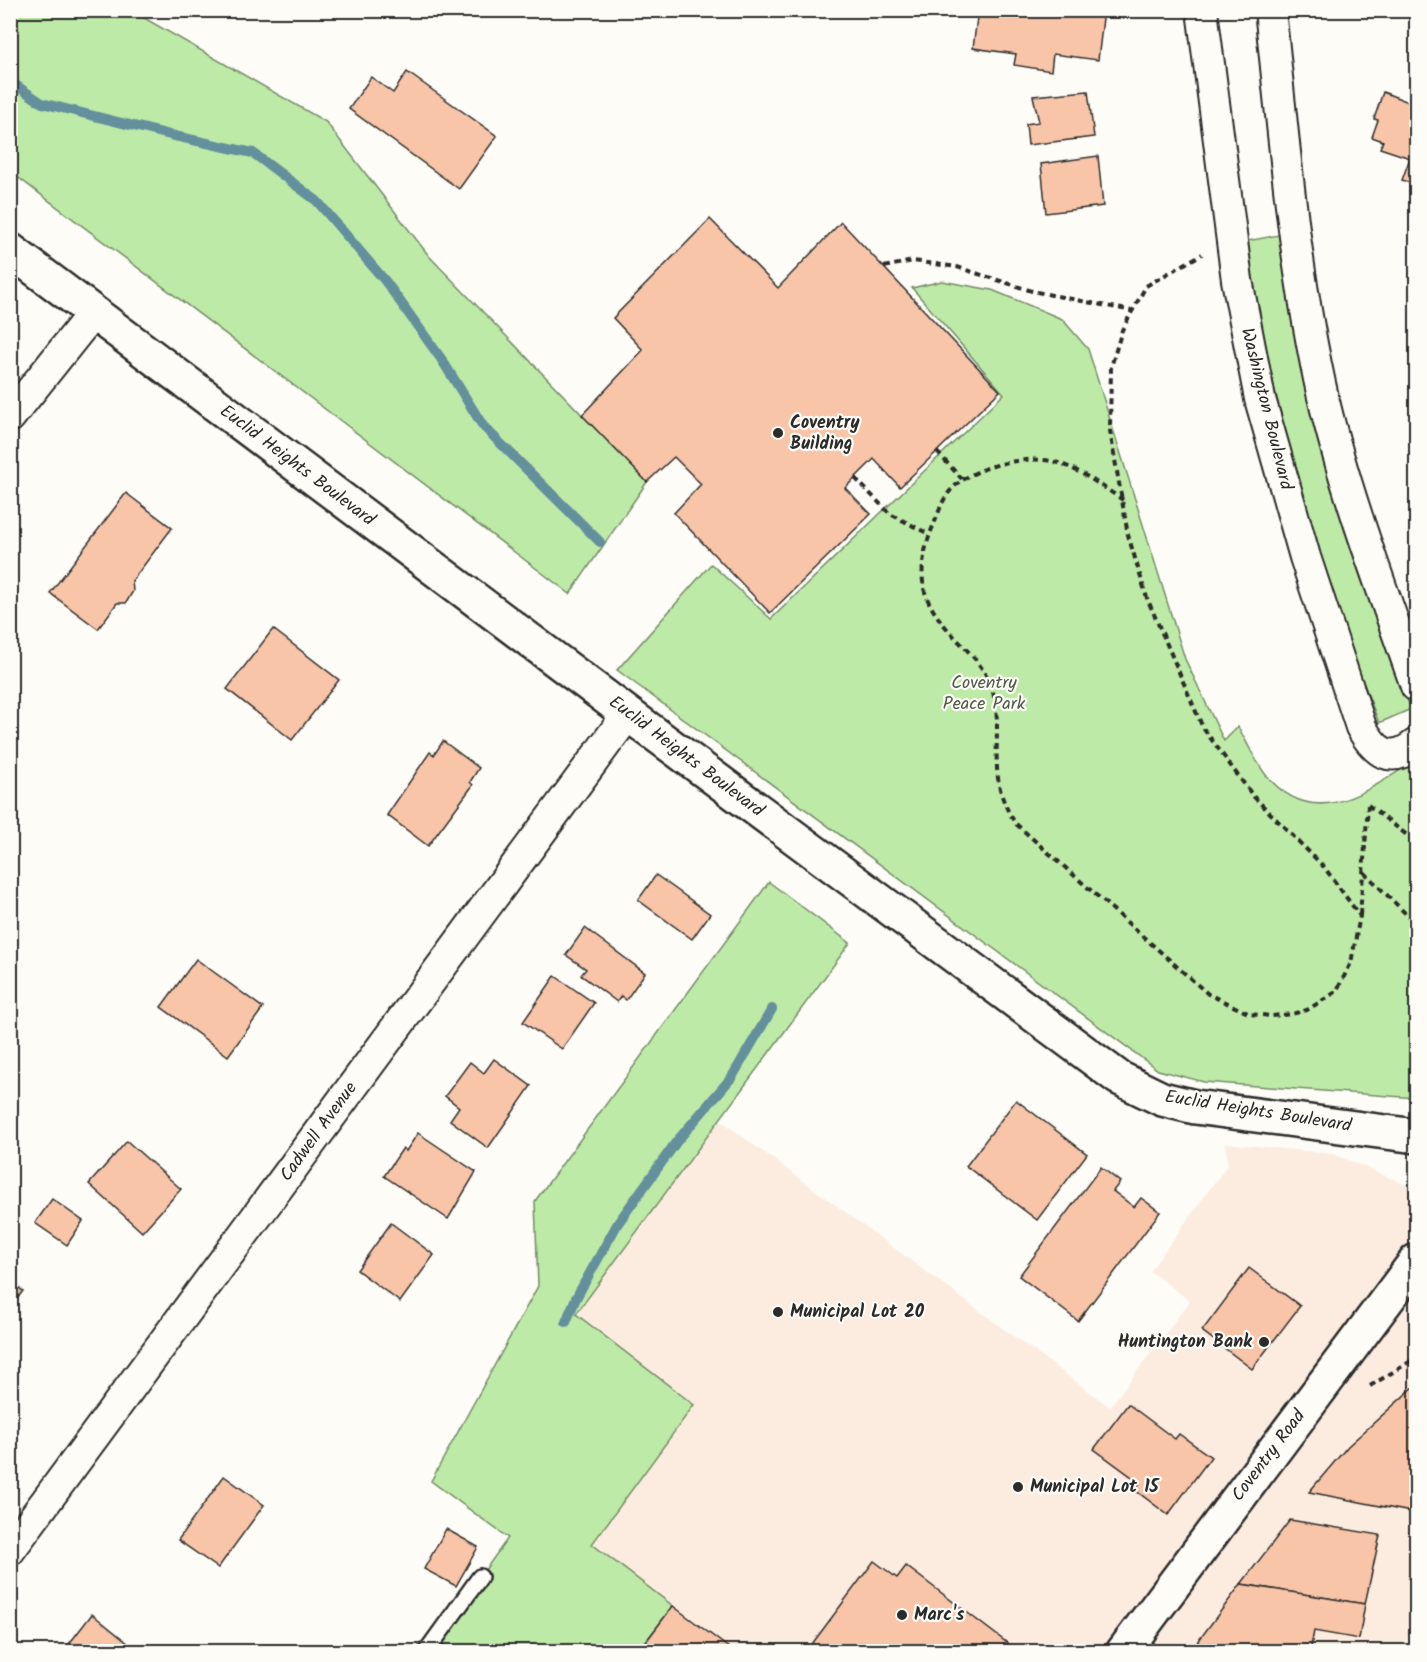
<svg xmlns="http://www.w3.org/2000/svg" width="1427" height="1662" font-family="Kalam,sans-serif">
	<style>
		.built { fill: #fcecdf }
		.green { fill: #beeaa7; stroke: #748a69; stroke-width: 1.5 }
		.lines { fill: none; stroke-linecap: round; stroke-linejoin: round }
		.stream { stroke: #63909c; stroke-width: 10 }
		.building { fill: #f8c5a8; stroke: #2b2b2b; stroke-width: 1.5 }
		.lane-casing { stroke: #2b2b2b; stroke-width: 20 }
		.street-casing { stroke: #2b2b2b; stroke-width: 34 }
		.secondary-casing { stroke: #2b2b2b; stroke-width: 38 }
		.path { stroke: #2b2b2b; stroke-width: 4; stroke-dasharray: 6 4.5; stroke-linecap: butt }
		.lane { stroke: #fdfcf7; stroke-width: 15 }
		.street { stroke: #fdfcf7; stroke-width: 30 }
		.secondary { stroke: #fdfcf7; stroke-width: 33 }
		.poi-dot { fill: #2b2b2b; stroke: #fdfcf7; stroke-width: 2 }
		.labels { text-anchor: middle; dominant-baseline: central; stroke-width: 4.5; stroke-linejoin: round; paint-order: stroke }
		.street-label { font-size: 18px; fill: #2b2b2b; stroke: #fdfcf7 }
		.poi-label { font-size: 18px; font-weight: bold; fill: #2b2b2b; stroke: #fdfcf7; text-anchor: start }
		.park-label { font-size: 18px; fill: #505b4a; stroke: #fdfcf7 }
	</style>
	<rect width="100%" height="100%" fill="#fdfcf7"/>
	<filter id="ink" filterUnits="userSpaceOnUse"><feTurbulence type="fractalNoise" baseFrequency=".0167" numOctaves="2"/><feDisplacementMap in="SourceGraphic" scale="12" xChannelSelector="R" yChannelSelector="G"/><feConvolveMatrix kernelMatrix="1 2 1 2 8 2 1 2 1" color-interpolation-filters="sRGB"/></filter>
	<g filter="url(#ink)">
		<path class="built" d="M720,1120L1110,1407L1190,1301L1150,1271L1228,1164L1225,1143L1334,1154L1416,1189V1594L1405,1651H638L673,1606L591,1544L694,1405L576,1315Z"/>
		<g class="green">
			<path d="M10,11H132L326,122L429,256L647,482L570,594L11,172Z"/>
			<path d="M1284,234L1384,635L1411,709L1379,723C1316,567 1272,407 1247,241Z"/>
			<path d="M942,281L992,290L1062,319L1088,349L1185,659L1224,741L1238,727C1247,742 1255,761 1266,775C1314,833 1367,791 1416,760V1098L1204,1082L1158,1070L617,670L711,564L771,619L1004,394L912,288Z"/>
			<path d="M769,882L850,943L576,1314L694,1405L592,1544L673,1606L638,1651L426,1652L508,1538L431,1481L538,1286L535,1201Z"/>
		</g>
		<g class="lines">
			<g class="stream">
				<path d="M10,81L42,103L170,135L253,153L317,201L386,282L442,360L483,426L600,542"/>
				<path d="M566,1322L576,1298L618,1223L677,1141L732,1077L772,1009"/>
			</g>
		</g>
		<g class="building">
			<path d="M978,10H1021L1063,16L1064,10H1104L1098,60L1053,54L1051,71L1014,65L1016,54L973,48Z"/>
			<path d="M407,72L497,136L459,189L349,109L371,77L393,93Z"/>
			<path d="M1088,91L1094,137L1028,145L1026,124L1039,122L1033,96Z"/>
			<path d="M1383,92L1416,105V185L1402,180L1410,158L1380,148L1383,141L1372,137L1378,120L1374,119Z"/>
			<path d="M1098,156L1103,206L1046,213L1041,164Z"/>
			<path d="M710,219L778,288L841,222L1000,391L900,487L874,459L845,488L871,514L770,613L674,513L701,484L674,457L647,482L582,415L643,350L613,318Z"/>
			<path d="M126,493L172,528L132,581L133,591L126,603H117L98,629L50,593Z"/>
			<path d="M273,629L339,680L292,740L227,689Z"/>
			<path d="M443,741L479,768L470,782L473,785L428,846L387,815L430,752L434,755Z"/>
			<path d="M656,875L710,914L692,939L638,900Z"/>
			<path d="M585,928L645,973L626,1000L621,996L617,1002L581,975L586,969L566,955Z"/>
			<path d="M196,959L263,1008L228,1056L161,1007Z"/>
			<path d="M555,976L594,1003L562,1049L523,1022Z"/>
			<path d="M494,1059L531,1086L488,1148L450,1120L459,1107L445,1096L470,1062L484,1073Z"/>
			<path d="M1016,1100L1087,1154L1037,1220L966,1166Z"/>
			<path d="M418,1133L476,1172L448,1219L384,1176L403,1148L406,1151Z"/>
			<path d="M127,1141L181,1189L142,1232L89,1184Z"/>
			<path d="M1101,1167L1120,1182L1113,1191L1134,1207L1141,1198L1160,1212L1078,1321L1019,1276Z"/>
			<path d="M52,1199L83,1221L67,1245L35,1223Z"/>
			<path d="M391,1223L434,1255L400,1302L357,1270Z"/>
			<path d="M1249,1268L1300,1306L1252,1369L1202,1331Z"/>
			<path d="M10,1282L23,1291L10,1308Z"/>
			<path d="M1416,1385V1513L1309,1492L1348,1446Z"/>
			<path d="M1128,1404L1175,1439L1179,1434L1211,1457L1168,1515L1135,1490L1140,1483L1094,1449Z"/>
			<path d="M224,1476L264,1505L218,1568L178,1540Z"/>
			<path d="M1290,1520L1380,1535L1365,1604L1241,1584Z"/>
			<path d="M446,1529L478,1547L456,1586L424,1569Z"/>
			<path d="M874,1561L897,1578L906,1566L1019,1652H806Z"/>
			<path d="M1241,1584L1365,1604L1359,1639L1314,1631L1310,1652H1190Z"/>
			<path d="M673,1606L729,1648L734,1652H638Z"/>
			<path d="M92,1614L135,1649L133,1652L70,1650L72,1647L69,1644Z"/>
			<path d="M1416,1620V1652H1411Z"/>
		</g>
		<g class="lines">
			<defs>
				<path id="lane" d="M426,1652L480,1577"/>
				<g id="street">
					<path d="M1202,10L1237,280L1260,399L1305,557L1361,727C1375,752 1390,765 1416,744"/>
					<path d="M1270,10C1284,139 1294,270 1323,397C1346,495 1383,591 1416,686"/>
					<path d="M10,417L93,313"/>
					<path d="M10,1550L628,714"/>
				</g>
				<g id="secondary">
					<path d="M10,250L628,714L1119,1078L1162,1099L1195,1107L1416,1136"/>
					<path d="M1123,1652L1416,1261"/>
				</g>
			</defs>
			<use href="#lane" class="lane-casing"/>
			<use href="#street" class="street-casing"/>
			<use href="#secondary" class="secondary-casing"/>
			<g class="path">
				<path d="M884,267L913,261L957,267L1032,291L1132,311"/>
				<path d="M937,452L962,479"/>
				<path d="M855,478L890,514L929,534"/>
				<path d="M1123,500C1101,486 1077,467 1051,461C1021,455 965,468 947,495C941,503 938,515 934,524C925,544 918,573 926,595C938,630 977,651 990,683C1008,730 981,774 1016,824L1208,994L1250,1014L1272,1016L1292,1014L1307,1010L1336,992L1351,963L1360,916L1324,867L1253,796L1203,728L1147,598L1128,535L1110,431L1111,367L1122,330L1146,286L1202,254"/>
				<path d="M1368,805L1416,842"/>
				<path d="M1364,872L1416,924"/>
				<path d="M1360,915L1368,805"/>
				<path d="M1370,1386L1416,1358"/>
			</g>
			<use href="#lane" class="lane"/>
			<use href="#street" class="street"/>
			<use href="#secondary" class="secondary"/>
		</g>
	</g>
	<g class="poi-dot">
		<circle cx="778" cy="433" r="6"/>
		<circle cx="778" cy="1312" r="6"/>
		<circle cx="1264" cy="1342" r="6"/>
		<circle cx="1018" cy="1487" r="6"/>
		<circle cx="902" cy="1615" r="6"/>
	</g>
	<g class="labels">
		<g class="street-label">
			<text transform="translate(1266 409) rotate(76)">Washington Boulevard</text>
			<text transform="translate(297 466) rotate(37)">Euclid Heights Boulevard</text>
			<text transform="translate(686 757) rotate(37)">Euclid Heights Boulevard</text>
			<text transform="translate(1258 1112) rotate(9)">Euclid Heights Boulevard</text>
			<text transform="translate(319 1132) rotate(-54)">Cadwell Avenue</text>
			<text transform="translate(1269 1456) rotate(-53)">Coventry Road</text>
		</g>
		<g class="poi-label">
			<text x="790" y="423">Coventry<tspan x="790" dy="21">Building</tspan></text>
			<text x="790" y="1312">Municipal Lot 20</text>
			<text x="1252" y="1342" text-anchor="end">Huntington Bank</text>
			<text x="1030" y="1487">Municipal Lot 15</text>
			<text x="914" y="1615">Marc's</text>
		</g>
		<g class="park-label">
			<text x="984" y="683">Coventry<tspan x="984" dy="21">Peace Park</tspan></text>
		</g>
	</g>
	<rect width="1427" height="1662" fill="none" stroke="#fdfcf7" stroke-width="36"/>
	<rect x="18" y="18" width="1391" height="1626" fill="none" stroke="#2b2b2b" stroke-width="2" filter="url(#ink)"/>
</svg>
